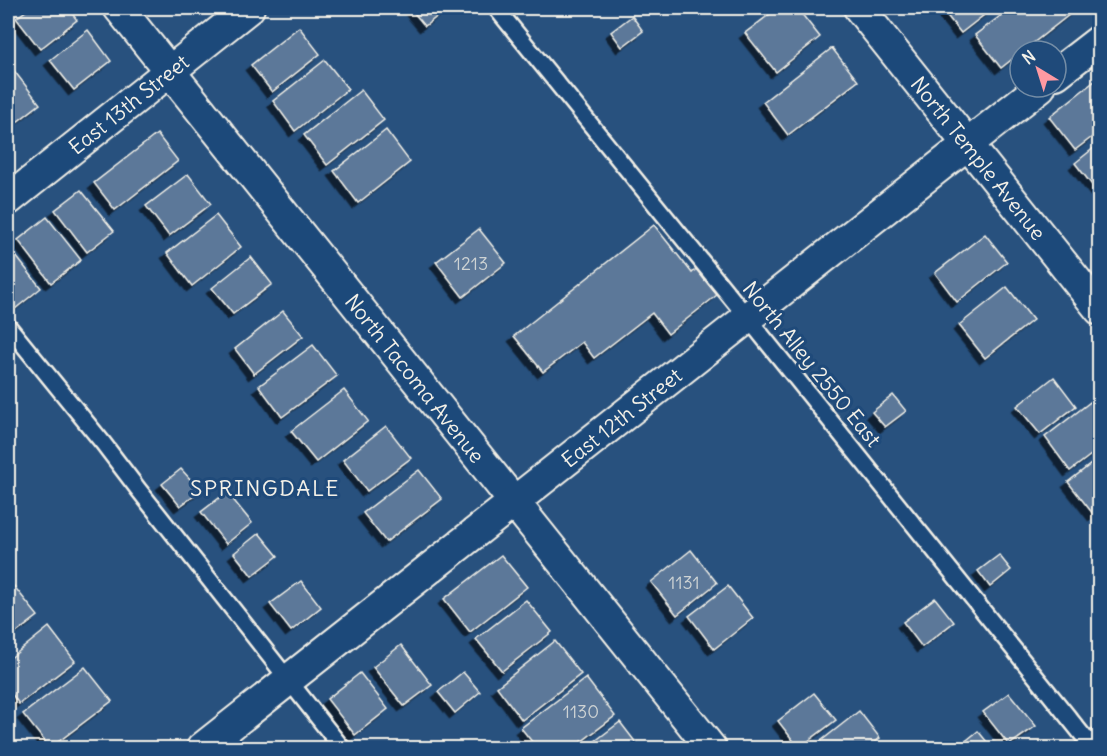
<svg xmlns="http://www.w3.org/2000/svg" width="1107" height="756" font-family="Delius,sans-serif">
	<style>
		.building { fill: #5b7899; stroke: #f4f1e8; stroke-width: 1.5; filter: url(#shadow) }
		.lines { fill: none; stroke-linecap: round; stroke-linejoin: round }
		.lane-casing { stroke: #f4f1e8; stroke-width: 20 }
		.street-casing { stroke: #f4f1e8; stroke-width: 34 }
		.lane { stroke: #1f4a7a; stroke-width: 15 }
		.street { stroke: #1f4a7a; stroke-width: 30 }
		.labels { text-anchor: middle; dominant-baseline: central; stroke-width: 6; stroke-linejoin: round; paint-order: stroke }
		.number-label { font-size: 18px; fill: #ced3d4 }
		.street-label { font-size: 21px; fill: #f4f1e8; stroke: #1f4a7a }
		.neighbourhood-label { font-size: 22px; letter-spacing: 1.5px; fill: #f4f1e8; stroke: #1f4a7a }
	</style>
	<defs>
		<filter id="shadow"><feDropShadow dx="-5.5" dy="5.5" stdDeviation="0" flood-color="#0009"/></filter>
	</defs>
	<rect width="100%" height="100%" fill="#28517e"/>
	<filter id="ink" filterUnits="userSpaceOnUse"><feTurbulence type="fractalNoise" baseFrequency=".0167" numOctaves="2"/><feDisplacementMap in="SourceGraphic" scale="12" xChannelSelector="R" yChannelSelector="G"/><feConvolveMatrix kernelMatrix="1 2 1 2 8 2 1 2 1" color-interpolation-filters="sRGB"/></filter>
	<g filter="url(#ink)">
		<g class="building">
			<path d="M30,8H68L77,20L40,49L16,18Z"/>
			<path d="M410,8H448L425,26Z"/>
			<path d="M778,8H797L820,37L776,72L745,33Z"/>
			<path d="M941,8H993L961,33Z"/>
			<path d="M1011,8H1071L1074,11L1023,51H1020V53L1001,68L975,35Z"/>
			<path d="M632,16L643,31L622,47L611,32Z"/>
			<path d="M299,27L320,54L272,92L251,65Z"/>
			<path d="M88,30L111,61L74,90L50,60Z"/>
			<path d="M832,48L858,81L788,135L763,102Z"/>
			<path d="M325,60L348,89L295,131L273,101Z"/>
			<path d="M8,63L40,104L13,125L8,119Z"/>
			<path d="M1096,80L1100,85V131L1075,150L1049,117Z"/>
			<path d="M361,90L384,120L327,165L304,135Z"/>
			<path d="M386,130L410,162L358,203L334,171Z"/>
			<path d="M157,134L178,161L115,210L94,183Z"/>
			<path d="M1100,143V187L1096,190L1075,163Z"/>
			<path d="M188,174L211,204L169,236L146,206Z"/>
			<path d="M81,190L114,231L87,252L55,210Z"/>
			<path d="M216,215L241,247L192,286L167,253Z"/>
			<path d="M47,217L81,260L51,283L18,240Z"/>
			<path d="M654,225L692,273L696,269L717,295L668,334L652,313L594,358L582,342L543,372L514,336Z"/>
			<path d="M479,229L506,263L463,297L436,262Z"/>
			<path d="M985,234L1007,262L957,302L935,273Z"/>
			<path d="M16,256L41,288L15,309L8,299V263Z"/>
			<path d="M251,257L272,284L233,314L212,288Z"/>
			<path d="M1007,287L1033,320L985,358L959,325Z"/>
			<path d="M283,311L303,336L254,374L235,349Z"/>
			<path d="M313,345L337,376L282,417L259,386Z"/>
			<path d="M1054,377L1076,406L1040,434L1017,406Z"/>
			<path d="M344,390L368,421L316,462L291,431Z"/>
			<path d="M893,395L906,411L885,427L872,412Z"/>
			<path d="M1098,396L1100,398V448L1070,471L1045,437Z"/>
			<path d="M386,426L411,458L367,491L343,460Z"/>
			<path d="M1100,457V511L1094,515L1068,482Z"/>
			<path d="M181,469L201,491L180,506L162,484Z"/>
			<path d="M419,470L442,499L386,542L363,513Z"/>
			<path d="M227,492L252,523L226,544L201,512Z"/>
			<path d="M259,533L278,556L252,576L234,553Z"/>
			<path d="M691,550L717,583L677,615L651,582Z"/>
			<path d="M501,555L527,587L470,632L444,599Z"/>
			<path d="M999,555L1011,570L990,587L978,571Z"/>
			<path d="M301,581L321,607L291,631L270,604Z"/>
			<path d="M13,585L38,616L8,639V590Z"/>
			<path d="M728,586L753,618L714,649L689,616Z"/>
			<path d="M935,598L954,622L922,647L903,622Z"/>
			<path d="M526,600L552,632L502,671L476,639Z"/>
			<path d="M49,627L75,661L19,704L8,689V660Z"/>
			<path d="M555,641L581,674L522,720L497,687Z"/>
			<path d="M401,645L432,685L404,706L373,667Z"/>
			<path d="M85,667L112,701L50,748L23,714Z"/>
			<path d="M463,672L480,692L455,713L438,692Z"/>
			<path d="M360,673L388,709L355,735L327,699Z"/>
			<path d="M586,678L615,716L573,748H537L521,728Z"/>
			<path d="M814,693L836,720L799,748L778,721Z"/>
			<path d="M1009,693L1036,726L1009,745L983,712Z"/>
			<path d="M859,711L880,738L867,748H812Z"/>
			<path d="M620,722L640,748H586Z"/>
			<path d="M978,731L992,748H957Z"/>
		</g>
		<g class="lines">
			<defs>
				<g id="lane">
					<path d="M496,8L759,332L1093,748"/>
					<path d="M8,326L103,443L138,489L342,748"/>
				</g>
				<g id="street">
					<path id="s1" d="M119,8L711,748"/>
					<path id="s2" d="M859,8L1100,310"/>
					<path d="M1056,74L1100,40"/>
					<path id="s3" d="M8,200L249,8"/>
					<path id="s4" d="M202,748L1040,87"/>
					<path d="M1094,748L1100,744"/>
				</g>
			</defs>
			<use href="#lane" class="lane-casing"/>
			<use href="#street" class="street-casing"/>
			<use href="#lane" class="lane"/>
			<use href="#street" class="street"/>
		</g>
	</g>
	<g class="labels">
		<g class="number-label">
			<text x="471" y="263">1213</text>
			<text x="684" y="582">1131</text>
			<text x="581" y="711">1130</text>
		</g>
		<g class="street-label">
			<text stroke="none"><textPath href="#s3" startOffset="154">East 13th Street</textPath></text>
			<text stroke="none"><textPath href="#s2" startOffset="192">North Temple Avenue</textPath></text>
			<text transform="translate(812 364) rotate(51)">North Alley 2550 East</text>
			<text stroke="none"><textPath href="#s1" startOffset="474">North Tacoma Avenue</textPath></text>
			<text stroke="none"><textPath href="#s4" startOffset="534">East 12th Street</textPath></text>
		</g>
		<g class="neighbourhood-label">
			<text x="265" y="488">SPRINGDALE</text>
		</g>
	</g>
	<rect width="1107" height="756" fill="none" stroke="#1f4a7a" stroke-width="30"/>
	<rect x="15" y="15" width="1077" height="726" fill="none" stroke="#f4f1e8" stroke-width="2" filter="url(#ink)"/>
	<g transform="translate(1038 69) rotate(322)"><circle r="28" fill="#1f4a7a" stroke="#748da6" stroke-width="1.5"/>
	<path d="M0-4.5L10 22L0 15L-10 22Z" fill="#ff9aa2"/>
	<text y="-9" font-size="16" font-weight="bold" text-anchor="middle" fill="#f4f1e8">N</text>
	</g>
</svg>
